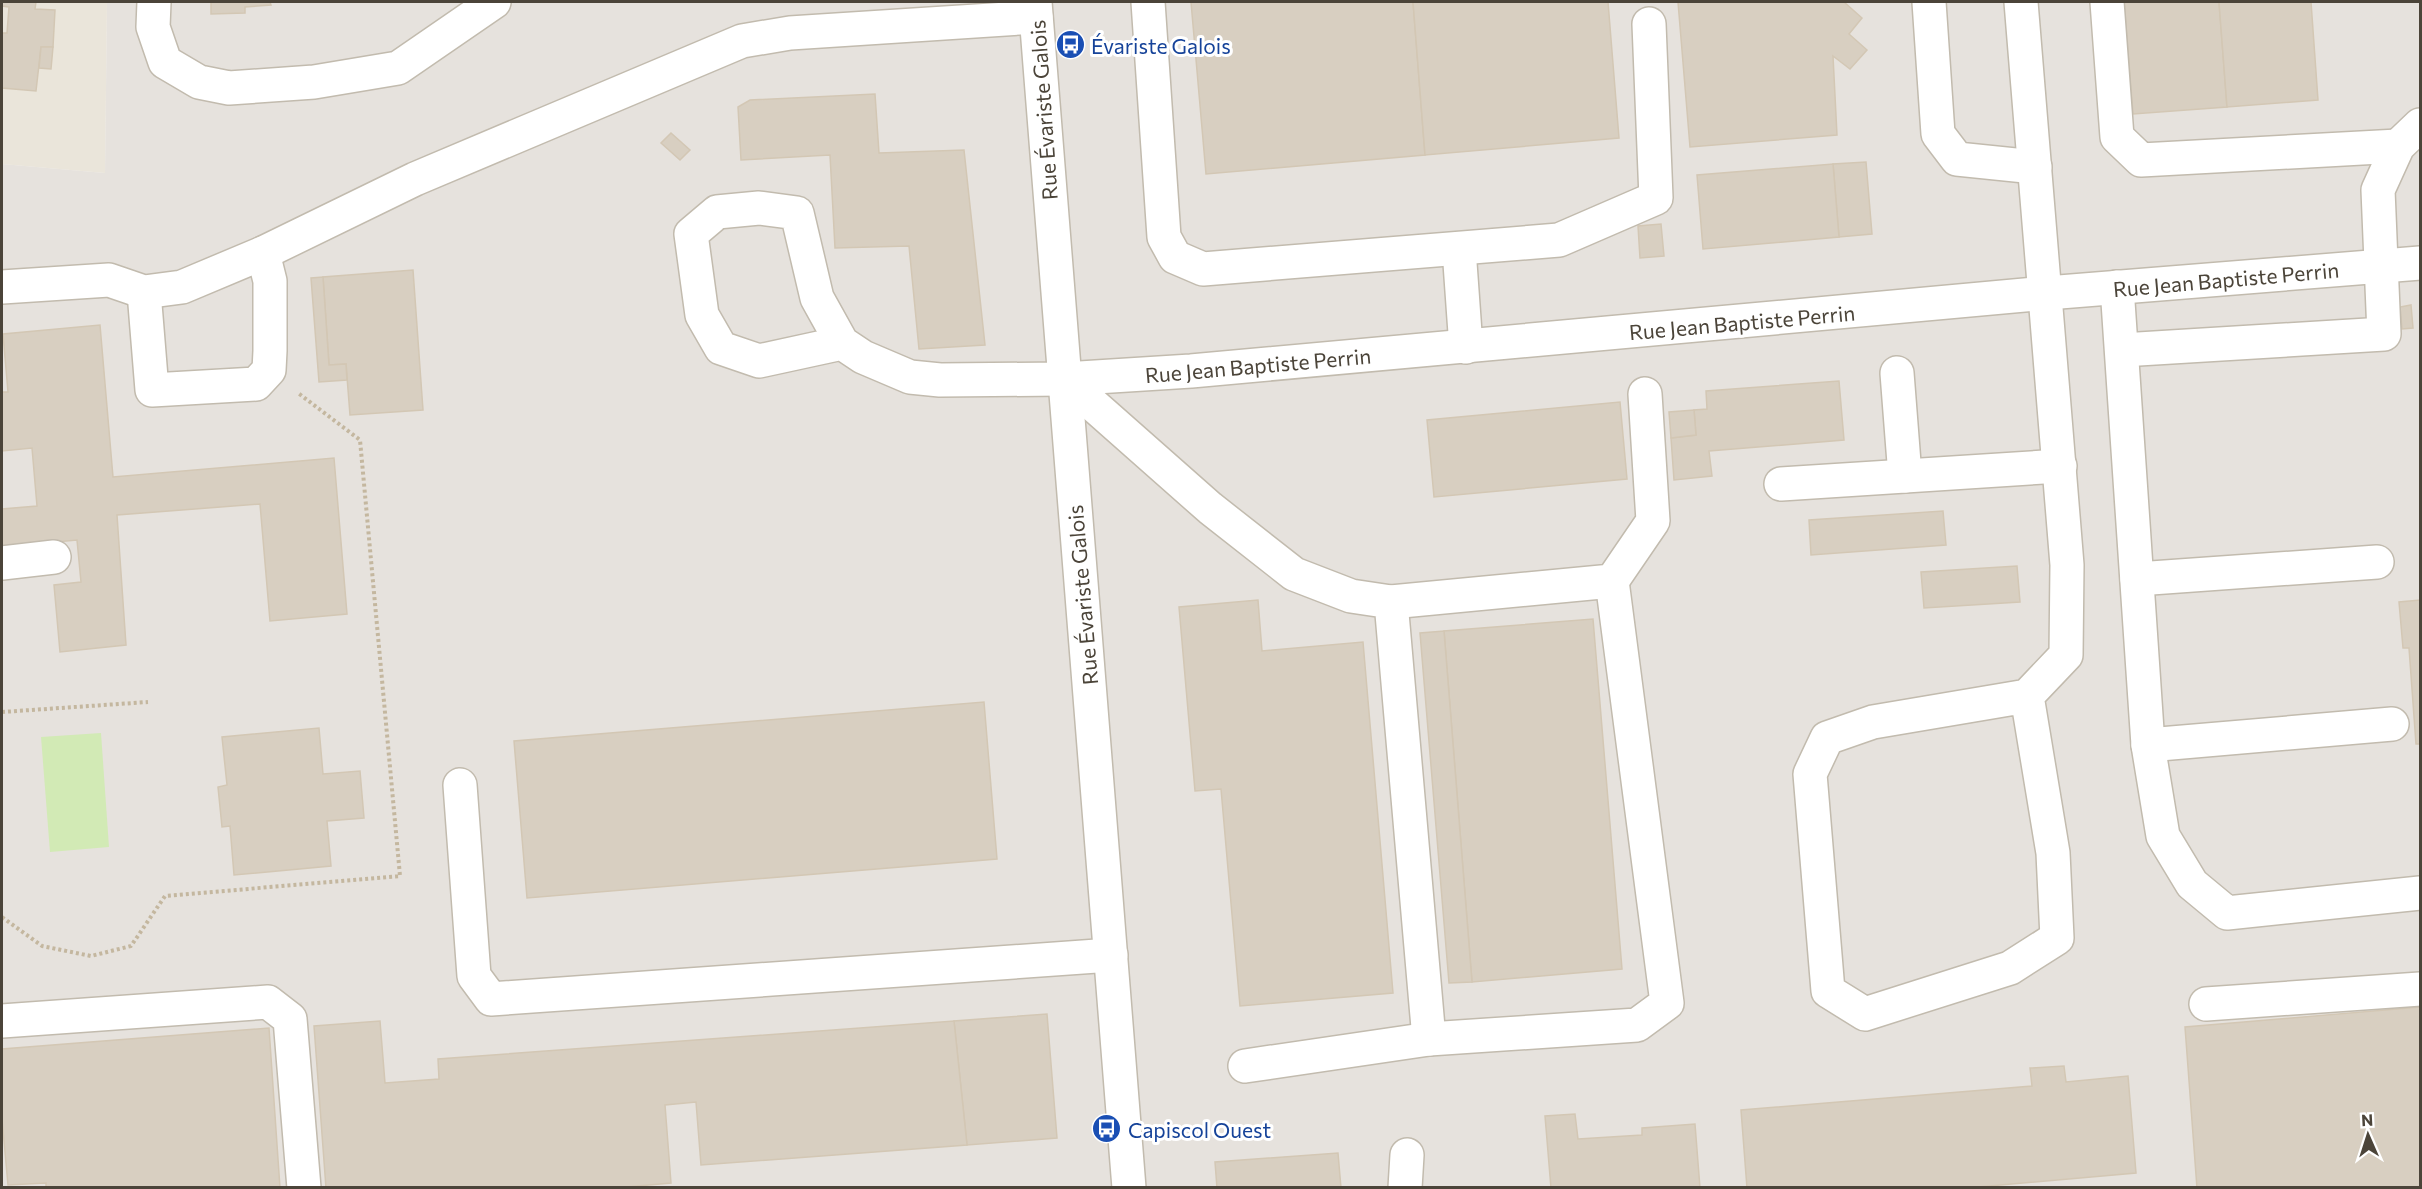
<svg xmlns="http://www.w3.org/2000/svg" width="2422" height="1189" font-family="Commissioner,sans-serif">
	<style>
		.residential { fill: #eae5da }
		.industrial { fill: #e6e2dd }
		.green { fill: #d2eab5 }
		.building { fill: #d8cfc1; stroke: #d3c7b4; stroke-width: 1.5 }
		.lines { fill: none; stroke-linecap: round; stroke-linejoin: round }
		.minor-casing { stroke: #c2bbae; stroke-width: 36 }
		.path { stroke: #c4b79f; stroke-width: 4; stroke-dasharray: 3 3; stroke-linecap: butt }
		.minor { stroke: #fff; stroke-width: 33 }
		.labels { text-anchor: middle; dominant-baseline: central; stroke-width: 6; stroke-linejoin: round; paint-order: stroke }
		.transit-label { font-size: 21px; fill: #164399; stroke: #fff; text-anchor: start }
		.street-label { font-size: 21px; fill: #4b4439; stroke: #fff }
	</style>
	<rect width="100%" height="100%" fill="#f6f3ec"/>
	<path class="residential" d="M2,2H107L105,173L2,164Z"/>
	<path class="industrial" d="M107,2H2420V1187H2V164L105,173Z"/>
	<path class="green" d="M101,733L109,847L50,852L41,737Z"/>
	<g class="building">
		<path d="M2,2H36L35,9L55,10L53,47H41L36,91L2,88V33H7L9,7L2,6Z"/>
		<path d="M211,2H270L271,5L245,7V13L211,14Z"/>
		<path d="M1191,2H1413L1425,155L1206,174Z"/>
		<path d="M1413,2H1608L1619,138L1425,155Z"/>
		<path d="M1678,2H1844L1862,18L1849,34L1867,50L1850,69L1833,56L1837,135L1690,147Z"/>
		<path d="M2124,2H2219L2227,107L2133,114Z"/>
		<path d="M2219,2H2311L2318,100L2227,107Z"/>
		<path d="M41,47H53L51,69L39,68Z"/>
		<path d="M875,94L879,153L964,150L985,345L919,349L909,246L835,248L830,155L741,160L738,107L750,100Z"/>
		<path d="M671,133L690,150L680,160L661,143Z"/>
		<path d="M1866,162L1872,234L1839,237L1833,164Z"/>
		<path d="M1833,164L1839,237L1703,249L1697,175Z"/>
		<path d="M1661,224L1664,256L1640,258L1638,226Z"/>
		<path d="M413,270L423,410L350,415L346,364L329,365L323,277Z"/>
		<path d="M323,277L329,365L346,364L347,380L319,382L311,278Z"/>
		<path d="M2411,305L2413,328L2402,329L2400,307Z"/>
		<path d="M100,325L113,477L334,458L347,614L270,621L260,504L117,515L126,645L60,652L54,585L81,582L77,540L2,547V509L37,506L32,448L2,451V392H8L3,334Z"/>
		<path d="M1839,381L1844,440L1709,451L1712,476L1674,480L1671,438L1696,435L1694,410L1707,409L1706,391Z"/>
		<path d="M1620,402L1627,479L1434,497L1427,420Z"/>
		<path d="M1694,410L1696,435L1671,438L1669,412Z"/>
		<path d="M1943,511L1946,545L1811,555L1809,520Z"/>
		<path d="M2017,566L2020,602L1924,608L1921,572Z"/>
		<path d="M1258,600L1262,651L1363,642L1393,993L1240,1006L1221,789L1195,791L1179,607Z"/>
		<path d="M2420,600V744H2416L2409,648H2403L2399,602Z"/>
		<path d="M1593,619L1622,969L1472,982L1444,631Z"/>
		<path d="M1444,631L1472,982L1449,983L1420,633Z"/>
		<path d="M984,702L997,859L527,898L514,741Z"/>
		<path d="M319,728L323,774L360,771L364,818L327,821L331,866L234,875L230,826L222,827L218,787L227,785L222,737Z"/>
		<path d="M2420,1007V1188H2197L2185,1027Z"/>
		<path d="M1047,1014L1057,1138L967,1145L954,1021Z"/>
		<path d="M380,1021L385,1083L439,1079L438,1059L954,1021L967,1145L701,1165L696,1102L665,1105L671,1183L615,1188H326L314,1026Z"/>
		<path d="M269,1028L280,1188H46V1183L8,1185L2,1119V1049Z"/>
		<path d="M2064,1066L2066,1082L2128,1076L2136,1173L1967,1188H1747L1741,1110L2032,1086L2030,1068Z"/>
		<path d="M1575,1114L1578,1139L1642,1135V1128L1695,1124L1700,1188H1551L1545,1116Z"/>
		<path d="M1338,1153L1341,1188H1217L1215,1162Z"/>
	</g>
	<g class="lines">
		<defs>
			<g id="minor">
				<path d="M154,2L153,27L165,62L199,82L229,88L314,82L398,68L494,2"/>
				<path d="M1035,2L1129,1188"/>
				<path d="M1148,2L1164,237L1175,257L1203,269L1559,240L1656,198L1649,24"/>
				<path d="M1929,2L1938,134L1957,159L2035,167"/>
				<path d="M2021,2L2067,565L2066,655L2027,696L1873,722L1827,738L1810,774L1828,991L1865,1014L2010,968L2057,938L2053,853L2027,696"/>
				<path d="M2107,2L2117,137L2141,160L2398,146"/>
				<path d="M1459,249L1466,347"/>
				<path d="M2,287L109,280L144,292L182,287L263,253L415,179L742,41L790,33L1036,17"/>
				<path d="M2117,287L2148,745L2163,836L2192,884L2227,913L2420,893"/>
				<path d="M144,292L152,390L256,384L269,370L270,351V281L263,253"/>
				<path d="M842,343L759,361L721,348L702,315L691,234L717,212L759,208L797,213L817,298L842,343L863,357L910,377L940,380L1064,379L1191,371L2047,293L2420,263"/>
				<path d="M2122,350L2384,334L2378,190L2398,146L2420,125"/>
				<path d="M1897,373L1905,476"/>
				<path d="M1064,379L1210,508L1294,574L1351,596L1391,602L1429,1039"/>
				<path d="M1781,484L2060,466"/>
				<path d="M2,563L54,557"/>
				<path d="M2137,579L2377,562"/>
				<path d="M1391,602L1612,581L1653,521L1645,394"/>
				<path d="M2148,745L2392,724"/>
				<path d="M460,785L474,976L491,999L1111,955"/>
				<path d="M2206,1004L2420,989"/>
				<path d="M2,1021L268,1002L290,1019L304,1188"/>
				<path d="M1245,1066L1429,1039L1637,1025L1667,1003L1612,581"/>
				<path d="M1405,1188L1407,1155"/>
			</g>
		</defs>
		<use href="#minor" class="minor-casing"/>
		<g class="path">
			<path d="M2,712L148,702"/>
			<path d="M2,917L42,946L91,956L131,946L165,896L400,876L360,440L298,393"/>
		</g>
		<use href="#minor" class="minor"/>
	</g>
	<defs>
		<symbol id="bus-disc" viewBox="-11 -11 22 22"><circle r="9.5" fill="#1a4fb4" stroke="#fff"/><path d="M-5-6H5V4H4V6H2V4H-2V6H-4V4H-5ZM-3.5-4V0h7V-4ZM-3.5 1.2v1.5H-2V1.2ZM2 1.2v1.5H3.5V1.2Z" fill="#fff"/></symbol>
	</defs>
	<g fill-rule="evenodd">
		<use href="#bus-disc" x="1054" y="28" width="33" height="33"/>
		<use href="#bus-disc" x="1090" y="1112" width="33" height="33"/>
	</g>
	<g class="labels">
		<g class="transit-label">
			<text x="1091" y="45">Évariste Galois</text>
			<text x="1128" y="1129">Capiscol Ouest</text>
		</g>
		<g class="street-label">
			<text transform="translate(1043 110) rotate(-94)">Rue Évariste Galois</text>
			<text transform="translate(2226 279) rotate(-5)">Rue Jean Baptiste Perrin</text>
			<text transform="translate(1742 322) rotate(-5)">Rue Jean Baptiste Perrin</text>
			<text transform="translate(1258 365) rotate(-5)">Rue Jean Baptiste Perrin</text>
			<text transform="translate(1082 595) rotate(-95)">Rue Évariste Galois</text>
		</g>
	</g>
	<rect width="2422" height="1189" fill="none" stroke="#4b4439" stroke-width="6"/>
	<g transform="translate(2368 1135) rotate(357)" stroke="#ffffff" stroke-width="4.5" paint-order="stroke">
	<path d="M0-4.5L10 22L0 15L-10 22Z" fill="#4b4439"/>
	<text y="-9" font-size="16" font-weight="bold" text-anchor="middle" fill="#4b4439">N</text>
	</g>
</svg>
